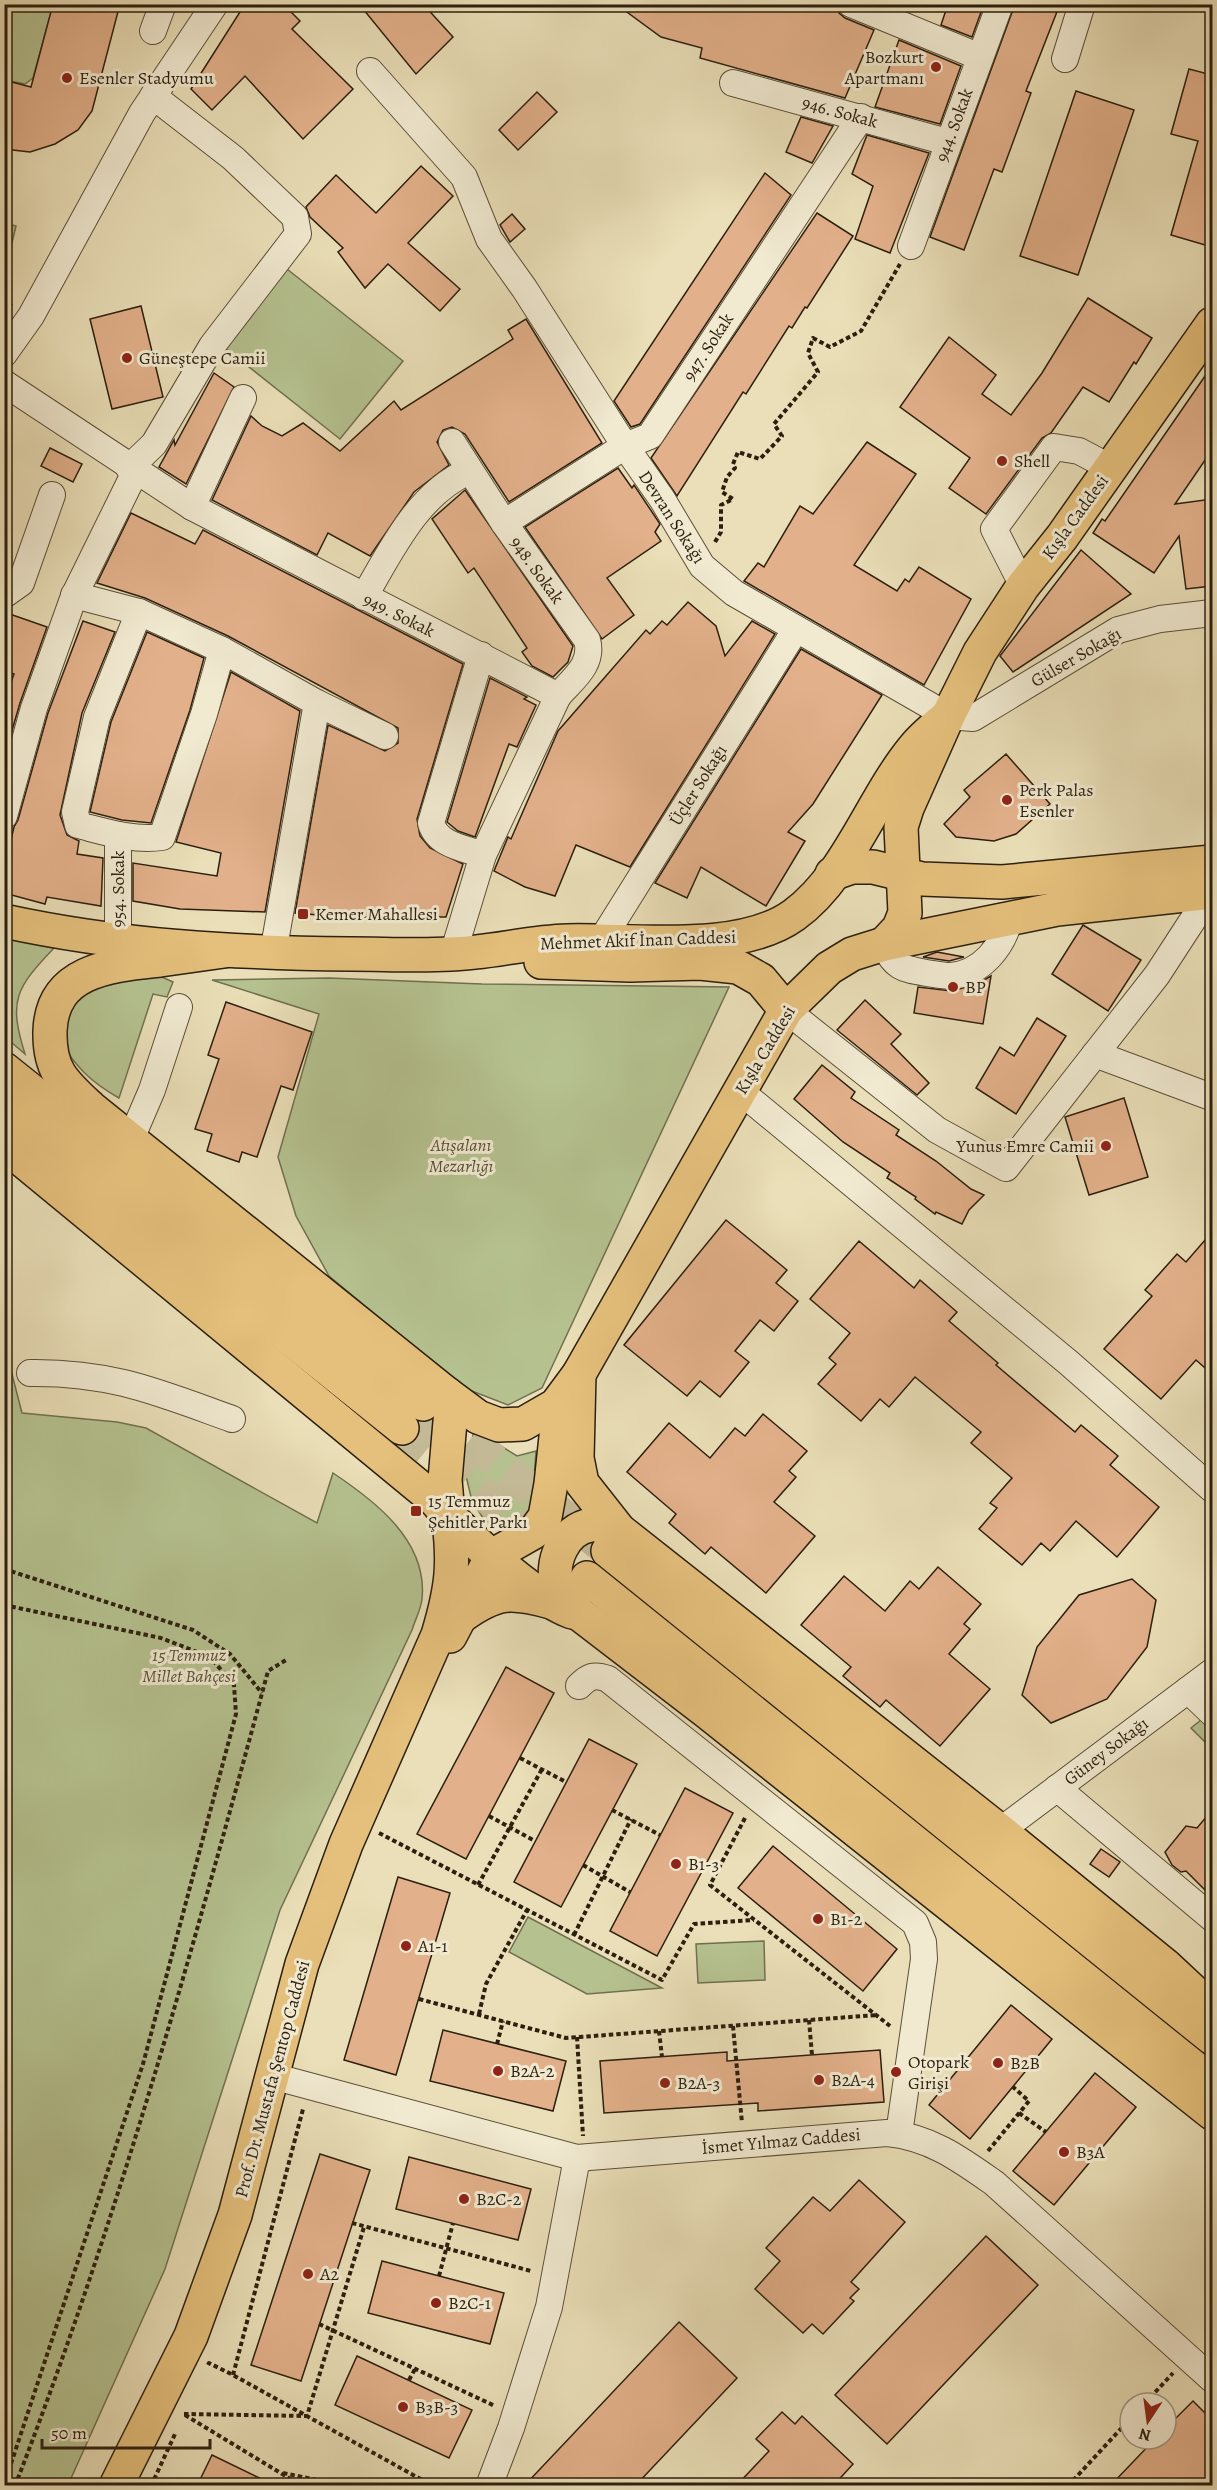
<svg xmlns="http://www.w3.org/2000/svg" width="1217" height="2490" font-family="Alegreya,serif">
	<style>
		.green { fill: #b5c290; stroke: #707050; stroke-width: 1.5 }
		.building { fill: #e2b08a; stroke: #2c1f0f; stroke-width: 1.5 }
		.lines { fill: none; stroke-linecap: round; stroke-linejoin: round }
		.highway-tunnel { stroke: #c4b996; stroke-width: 33; stroke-dasharray: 33 16; stroke-linecap: butt }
		.minor-casing { stroke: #5c4f39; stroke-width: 28 }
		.major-casing { stroke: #2c1f0f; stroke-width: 36 }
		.highway-casing { stroke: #2c1f0f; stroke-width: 36 }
		.path { stroke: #2c1f0f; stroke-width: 4; stroke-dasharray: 4.5 3; stroke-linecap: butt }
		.minor { stroke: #f1ead1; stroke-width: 26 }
		.major { stroke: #e5c07c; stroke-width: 33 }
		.highway { stroke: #e5c07c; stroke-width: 33 }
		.poi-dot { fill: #8f2418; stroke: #f1ead1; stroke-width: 2 }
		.labels { text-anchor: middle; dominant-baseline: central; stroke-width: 6; stroke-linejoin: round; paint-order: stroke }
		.poi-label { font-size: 18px; fill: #2c1f0f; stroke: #f1ead1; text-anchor: start }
		.street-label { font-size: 18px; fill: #2c1f0f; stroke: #f1ead1 }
		.park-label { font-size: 18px; font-style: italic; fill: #555036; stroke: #f1ead1 }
	</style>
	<rect width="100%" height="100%" fill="#eadfb8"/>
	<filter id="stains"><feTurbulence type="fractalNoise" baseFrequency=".00333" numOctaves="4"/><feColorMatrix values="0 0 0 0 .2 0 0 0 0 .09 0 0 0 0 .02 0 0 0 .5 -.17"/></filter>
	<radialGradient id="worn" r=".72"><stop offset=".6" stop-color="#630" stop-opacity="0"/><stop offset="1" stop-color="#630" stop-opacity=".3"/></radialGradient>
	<g class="green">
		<path d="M4,5H53L33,78L25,84L5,80Z"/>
		<path d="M5,223L16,226L5,272L4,223Z"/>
		<path d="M287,269L403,361L340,439L225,348Z"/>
		<path d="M4,937L54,948C16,988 8,1000 25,1054L5,1037Z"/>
		<path d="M108,976L162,977L173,982L167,997L153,994L119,1098C89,1081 78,1068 59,1041L77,993Z"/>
		<path d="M329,978L482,984L729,987L542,1388L508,1405L464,1388L329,1276L296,1216L278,1157L319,1014L212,980Z"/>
		<path d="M5,1347L22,1413L117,1422L146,1428L317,1523L333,1473C375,1501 428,1541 422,1599C421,1609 415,1620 412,1630L280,1910L165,2269L68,2485H5Z"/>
		<path d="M474,1429L517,1456L536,1451L532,1506L524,1522L506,1527L485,1521L472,1501L466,1476Z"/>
		<path d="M1212,1711V1749L1191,1728Z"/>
		<path d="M528,1917L662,1988L587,1994L509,1952Z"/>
		<path d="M764,1941L765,1980L698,1983L696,1944Z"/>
	</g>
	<g class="building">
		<path d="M53,4H120L92,111L78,130L55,144L30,152L4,149V80L31,87Z"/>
		<path d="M245,4H283L300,21L292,29L353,89L303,139L245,76L212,110L191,89Z"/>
		<path d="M359,4H423L453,37L416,74Z"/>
		<path d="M616,4H836L839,13L845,18L874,30L845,98L700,58L702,48L661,37Z"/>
		<path d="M948,4H984L972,37L941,25Z"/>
		<path d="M1015,4H1060L1026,91L1031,93L1002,172L994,169L964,250L930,237Z"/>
		<path d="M899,40L961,66L940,124L875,107Z"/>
		<path d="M1189,69L1212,75V247L1171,235L1198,141L1171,134Z"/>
		<path d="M1076,91L1134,110L1078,275L1020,256Z"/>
		<path d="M537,92L557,112L518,150L499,130Z"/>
		<path d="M801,117L833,126L812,163L786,152Z"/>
		<path d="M867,135L929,153L890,253L855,239L873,186L852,174Z"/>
		<path d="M421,166L453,196L408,243L460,289L440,311L388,264L365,288L338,252L343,248L310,217L306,207L336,175L376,213Z"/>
		<path d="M765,173L791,195L640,424L631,427L614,401Z"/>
		<path d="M817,213L853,236L807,308L805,307L792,328L789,326L746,394L743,392L677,496L651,458Z"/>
		<path d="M512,214L525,229L510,242L500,225Z"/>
		<path d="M1088,298L1152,338L1136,364L1134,362L1109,402L1083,387L1051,433L1042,438L986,514L949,488L970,458L900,407L949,337L996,375L982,394L1011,415L1042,373Z"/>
		<path d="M141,306L163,397L112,409L90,319Z"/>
		<path d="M526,319L602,443L509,502L465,434L452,427L443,430L437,442L449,465L414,492L370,556L328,533L317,555L212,500L251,416L262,426L282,436L303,423L340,451L394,401L401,410L513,339L508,330Z"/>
		<path d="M1212,366V450L1175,504L1212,499V586L1186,589L1179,536L1154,573L1093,533L1102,519L1105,521Z"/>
		<path d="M214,373L234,387L186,484L159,467L174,440L175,445Z"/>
		<path d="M867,442L916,474L854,565L897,591L905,579L909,582L919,567L971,599L924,685L744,581L758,563L764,567L800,506L813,514Z"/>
		<path d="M50,448L82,464L73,482L41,466Z"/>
		<path d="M618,468L632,488L634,485L660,524L655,532L661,541L607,578L634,615L602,639L525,527Z"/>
		<path d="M465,490L573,646L568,662L553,677L532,666L522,652L527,648L474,568L468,573L432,519Z"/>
		<path d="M131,513L195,544L203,530L463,664L417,819L420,836L430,848L463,864L446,917H343L295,913L328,725L385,751L398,743V728L228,636L145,598L97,583Z"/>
		<path d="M1081,550L1131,594L1013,672L1000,656Z"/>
		<path d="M688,602L716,626L725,656L752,621L775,634L630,867L576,845L555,896L525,887L494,871L508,837L511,839L558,731L646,630L650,634L662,621L667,625Z"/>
		<path d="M4,612L47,627L20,703L4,758V701L14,674L4,671Z"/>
		<path d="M83,621L115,632L82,713L60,815L67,835L79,841L77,854L103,858L101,906L47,897L45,904L4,893V869L14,827L18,820L48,713Z"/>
		<path d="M147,632L204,658L190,710L151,823L122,820L90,812L111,722Z"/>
		<path d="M801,649L882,695L813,804L788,832L805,841L766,906L701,867L687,898L655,883Z"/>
		<path d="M231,672L300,711L265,912L180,909L133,901V863L217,876L221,853L176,842Z"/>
		<path d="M490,678L527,697L524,699L536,705L517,747L509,744L475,837L458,831L447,822Z"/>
		<path d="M1006,754L1050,804L1016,834L994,841L956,837L944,824L970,797L964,790Z"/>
		<path d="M1083,925L1141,960L1108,1011L1052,974Z"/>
		<path d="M937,952L964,957L949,961L923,957Z"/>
		<path d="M991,976L983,1024L914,1013L918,987L952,991L977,984Z"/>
		<path d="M865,1000L901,1034L891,1044L929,1083L917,1095L837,1030Z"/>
		<path d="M226,1002L312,1032L293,1090L281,1086L257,1157L242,1152L239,1162L207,1151L212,1134L195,1129L219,1059L208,1055Z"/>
		<path d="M1037,1018L1066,1036L1016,1114L976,1088L1000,1047L1014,1056Z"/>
		<path d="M822,1065L855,1092L851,1098L899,1130L896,1135L936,1161L971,1189L984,1195L969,1210L962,1224L936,1212L935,1214L915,1199L916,1197L887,1178L890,1173L843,1142L794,1099Z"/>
		<path d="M1124,1098L1148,1177L1089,1195L1065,1117Z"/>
		<path d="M726,1220L787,1270L776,1283L798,1301L774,1331L760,1320L735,1351L749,1362L720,1397L700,1381L687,1396L624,1345Z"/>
		<path d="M1212,1232V1374L1196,1360L1161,1399L1104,1349L1152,1296L1145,1290L1177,1254L1186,1262Z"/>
		<path d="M859,1241L914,1288L920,1280L957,1312L949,1321L998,1363L996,1365L1075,1432L1081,1425L1118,1456L1110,1465L1159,1507L1117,1557L1076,1521L1050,1551L1041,1543L1022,1565L979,1529L997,1508L990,1503L1012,1478L971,1443L981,1432L915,1377L889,1407L880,1399L861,1421L818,1384L836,1364L829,1358L850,1333L810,1299Z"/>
		<path d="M763,1414L807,1451L789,1471L796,1477L774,1502L815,1536L766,1593L711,1547L705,1554L669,1523L676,1514L627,1472L669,1423L710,1458L735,1428L745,1436Z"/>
		<path d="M938,1567L981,1604L964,1624L970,1629L949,1654L990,1689L940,1746L886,1700L880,1707L843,1676L851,1667L801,1625L844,1576L885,1611L910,1581L919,1589Z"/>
		<path d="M1132,1579L1156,1600L1147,1647L1107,1699L1051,1723L1022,1695L1037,1647L1079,1595Z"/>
		<path d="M506,1667L554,1693L466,1859L417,1834Z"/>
		<path d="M589,1739L637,1764L561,1907L514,1882Z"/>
		<path d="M685,1788L733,1813L657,1956L610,1931Z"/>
		<path d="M1212,1810V1897L1186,1871L1181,1872L1172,1865L1165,1852L1186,1826L1197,1828Z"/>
		<path d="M773,1846L897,1949L863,1991L738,1888Z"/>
		<path d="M1101,1849L1120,1862L1109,1877L1090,1864Z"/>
		<path d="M398,1877L450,1893L396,2075L344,2060Z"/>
		<path d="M1011,2005L1052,2039L970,2139L929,2105Z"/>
		<path d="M443,2030L566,2061L553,2111L430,2081Z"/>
		<path d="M880,2050L884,2102L758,2111V2103L604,2113L600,2061L727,2052V2061Z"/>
		<path d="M1095,2073L1136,2107L1054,2205L1013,2171Z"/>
		<path d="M320,2154L370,2170L301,2381L251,2365Z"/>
		<path d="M409,2157L531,2189L518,2240L396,2209Z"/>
		<path d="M859,2180L905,2222L851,2282L859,2289L850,2298L854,2301L823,2334L812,2324L803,2333L755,2289L780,2261L766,2248L813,2197L830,2211Z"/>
		<path d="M986,2236L1038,2285L887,2444L835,2395Z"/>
		<path d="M382,2261L504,2293L490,2344L368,2313Z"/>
		<path d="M679,2322L737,2378L635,2486H524Z"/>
		<path d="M357,2356L472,2410L449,2458L335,2405Z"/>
		<path d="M1193,2401L1212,2420V2475L1202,2486H1110L1155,2439H1166V2428Z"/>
		<path d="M782,2412L795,2424L802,2416L853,2464L833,2486H736L769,2451L756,2439Z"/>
		<path d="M212,2455L276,2486H197Z"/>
	</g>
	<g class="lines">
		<g class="highway-tunnel">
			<path d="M431,1410L602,1546"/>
			<path d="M402,1428L552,1550"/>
		</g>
		<defs>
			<g id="minor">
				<path d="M851,4L980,57"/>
				<path d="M153,31L163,4"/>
				<path d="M1065,59L1082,4"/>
				<path d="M370,71L464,177L489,239L524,288L625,446L662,499L702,566L734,593L948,716L973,718L1118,630L1160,619L1212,613"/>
				<path d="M733,83L947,142"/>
				<path d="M911,246L1000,4"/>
				<path d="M4,354L31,316L142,113L215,4"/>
				<path d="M4,383L192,507L558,696L483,855L453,954"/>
				<path d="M452,442L504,523L587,640C594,664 573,679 558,696"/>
				<path d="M129,468L154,444L212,346L298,234L295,217L233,158L153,96"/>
				<path d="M192,507L243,398"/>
				<path d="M504,523L625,446L650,436L861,117"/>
				<path d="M1023,586L994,529L1054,447L1079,451L1111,468"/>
				<path d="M4,595L21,583L52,495"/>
				<path d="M74,595L139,612L222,650L317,703L273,953"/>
				<path d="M364,597C391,551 417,494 469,471"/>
				<path d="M139,612L97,717L75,812L78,825C106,832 133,841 162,837L204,714L222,650"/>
				<path d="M481,655L431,823C437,845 464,848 483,855"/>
				<path d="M317,703L385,736"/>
				<path d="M4,816L34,708L74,596L135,472"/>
				<path d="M118,835V942"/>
				<path d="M601,941L796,629"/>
				<path d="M884,944C894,968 903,969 927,973C934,974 943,976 950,976C982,974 1003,946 1010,918"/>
				<path d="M786,1010L937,1130L1006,1168L1157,975L1211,892"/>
				<path d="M1095,1054L1211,1097L1212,1094"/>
				<path d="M740,1091L1069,1363L1212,1489"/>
				<path d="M131,1139L152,1090L179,1007"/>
				<path d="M30,1373C111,1372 157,1392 232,1419"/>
				<path d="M579,1686C589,1676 594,1674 608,1679L915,1923L923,1942L924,1959L899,2134"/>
				<path d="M1188,1690L1212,1713"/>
				<path d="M1057,1788L1212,1918"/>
				<path d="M1000,1831L1212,1672"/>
				<path d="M272,2076L577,2158L887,2133C930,2137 960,2159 994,2183L1212,2379"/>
				<path d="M489,2486L511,2428L549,2307L577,2158"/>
			</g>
			<g id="major">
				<path d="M832,874L852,867H873L922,879L1002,882L1212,862"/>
				<path d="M4,921C119,946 234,953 351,954C384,954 418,956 451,954C490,953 528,942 567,941C633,939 739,955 794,915C847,877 872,799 913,749C922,737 936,726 948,716"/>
				<path d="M884,944L899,928L905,913L901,827L907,808L948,716L980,652L1023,586L1062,537L1212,324"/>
				<path d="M224,951C203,954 182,957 160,960C113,965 52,969 50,1031C49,1071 64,1083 91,1108L447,1394L478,1417L499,1425L523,1424L556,1405L579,1374L786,1010L829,968L852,954L884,944L1057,909L1212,892"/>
				<path d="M541,962L630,965L700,963L738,967L761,980L786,1010"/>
				<path d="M463,1615C497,1591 511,1591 551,1602"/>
				<path d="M450,1636L492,1556"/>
				<path d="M116,2486L191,2336L235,2215L302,1964L346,1844L438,1635C452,1588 455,1563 448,1515"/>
			</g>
			<g id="highway">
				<path d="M4,1069L423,1404"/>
				<path d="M4,1110L402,1428"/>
				<path d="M4,1145L435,1500C463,1533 532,1597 572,1612"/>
				<path d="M579,1374L577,1458L582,1483L619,1530L1000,1831L1166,1966L1212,2009"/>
				<path d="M447,1394L451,1410L445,1480L448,1515"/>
				<path d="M619,1530C610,1528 600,1524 591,1525C564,1529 549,1563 558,1587C563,1600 572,1607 582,1616L707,1712L1212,2113"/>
				<path d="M608,1551L1212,2038"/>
				<path d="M492,1556L534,1532L545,1517L551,1484L556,1437L566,1405"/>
				<path d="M587,1578L1212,2082"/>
			</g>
		</defs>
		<use href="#minor" class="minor-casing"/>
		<use href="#major" class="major-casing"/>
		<use href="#highway" class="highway-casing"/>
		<g class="path">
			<path d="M4,302L12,306"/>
			<path d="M715,542L721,532V505L733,499L722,492L727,477L735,468L733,464L738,452L760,459L782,436L774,424L818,372L808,353L813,338L830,347L861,331L900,264"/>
			<path d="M4,1569L193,1630L230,1654L262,1693"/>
			<path d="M4,1605L161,1638L210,1657L234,1685L236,1714L143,2064L4,2485"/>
			<path d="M4,1661V1678"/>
			<path d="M520,1758L566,1782"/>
			<path d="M612,1810L660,1835"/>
			<path d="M489,1816L535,1841"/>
			<path d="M745,1818L710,1885L890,2026"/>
			<path d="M379,1833L662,1980L694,1924L754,1920"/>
			<path d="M583,1865L630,1892"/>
			<path d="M478,1885L542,1769"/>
			<path d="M574,1935L631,1819"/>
			<path d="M419,1999L566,2038L877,2015"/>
			<path d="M479,2014L486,1984L527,1910"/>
			<path d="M809,2020L812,2055"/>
			<path d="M733,2026L742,2123"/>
			<path d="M659,2031L662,2057"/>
			<path d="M577,2037L583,2136"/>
			<path d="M497,2044L503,2021"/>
			<path d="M1019,2113L1046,2132"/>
			<path d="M988,2151L1029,2101L1013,2087"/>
			<path d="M352,2223L531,2271"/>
			<path d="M439,2276L453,2223"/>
			<path d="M319,2324L495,2406"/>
			<path d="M208,2365L209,2363L233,2375L433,2486"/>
			<path d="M233,2375L303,2109"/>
			<path d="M409,2380L415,2369"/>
			<path d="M1145,2403L1173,2373"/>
			<path d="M184,2414L307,2416L364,2227"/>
			<path d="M185,2415L302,2486"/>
			<path d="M283,2473L347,2486"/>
			<path d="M15,2486C118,2220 194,1946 268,1671L286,1660"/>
			<path d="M151,2486L175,2434"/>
			<path d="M1068,2486L1130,2419"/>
		</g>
		<use href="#minor" class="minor"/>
		<use href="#major" class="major"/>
		<use href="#highway" class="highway"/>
	</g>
	<g class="poi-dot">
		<circle cx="936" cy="67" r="6"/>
		<circle cx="67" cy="78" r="6"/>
		<circle cx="127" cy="358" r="6"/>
		<circle cx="1002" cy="461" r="6"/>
		<circle cx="1007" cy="800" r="6"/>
		<rect x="297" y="908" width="12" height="12" rx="3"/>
		<circle cx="953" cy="987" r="6"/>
		<circle cx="1106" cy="1146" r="6"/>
		<rect x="410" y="1505" width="12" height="12" rx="3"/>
		<circle cx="676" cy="1864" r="6"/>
		<circle cx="818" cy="1919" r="6"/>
		<circle cx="406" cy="1946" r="6"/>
		<circle cx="998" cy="2063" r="6"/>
		<circle cx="498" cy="2071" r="6"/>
		<circle cx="896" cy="2072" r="6"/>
		<circle cx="819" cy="2080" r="6"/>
		<circle cx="665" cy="2083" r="6"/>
		<circle cx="1064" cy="2152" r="6"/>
		<circle cx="464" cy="2199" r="6"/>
		<circle cx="308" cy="2274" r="6"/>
		<circle cx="436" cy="2303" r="6"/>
		<circle cx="403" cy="2407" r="6"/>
	</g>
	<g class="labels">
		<g class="poi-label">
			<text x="924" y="57" text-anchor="end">Bozkurt<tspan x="924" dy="21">Apartmanı</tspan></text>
			<text x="79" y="78">Esenler Stadyumu</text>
			<text x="139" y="358">Güneştepe Camii</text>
			<text x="1014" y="461">Shell</text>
			<text x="1019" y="790">Perk Palas<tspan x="1019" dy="21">Esenler</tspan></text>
			<text x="315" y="914">Kemer Mahallesi</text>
			<text x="965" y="987">BP</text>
			<text x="1094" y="1146" text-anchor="end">Yunus Emre Camii</text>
			<text x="428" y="1501">15 Temmuz<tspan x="428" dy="21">Şehitler Parkı</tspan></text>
			<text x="688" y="1864">B1-3</text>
			<text x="830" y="1919">B1-2</text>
			<text x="418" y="1946">A1-1</text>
			<text x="908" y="2062">Otopark<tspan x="908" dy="21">Girişi</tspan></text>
			<text x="1010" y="2063">B2B</text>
			<text x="510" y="2071">B2A-2</text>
			<text x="831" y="2080">B2A-4</text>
			<text x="677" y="2083">B2A-3</text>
			<text x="1076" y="2152">B3A</text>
			<text x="476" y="2199">B2C-2</text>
			<text x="320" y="2274">A2</text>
			<text x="448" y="2303">B2C-1</text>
			<text x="415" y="2407">B3B-3</text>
		</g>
		<g class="street-label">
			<text transform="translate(840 112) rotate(15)">946. Sokak</text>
			<text transform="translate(954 125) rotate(-70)">944. Sokak</text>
			<text transform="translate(708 347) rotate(-57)">947. Sokak</text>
			<text transform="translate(672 517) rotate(57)">Devran Sokağı</text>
			<text transform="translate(1075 517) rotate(-54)">Kışla Caddesi</text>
			<text transform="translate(537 570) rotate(54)">948. Sokak</text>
			<text transform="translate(399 615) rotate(26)">949. Sokak</text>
			<text transform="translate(1076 657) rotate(-30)">Gülser Sokağı</text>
			<text transform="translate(698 785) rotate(-58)">Üçler Sokağı</text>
			<text transform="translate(118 889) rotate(-90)">954. Sokak</text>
			<text transform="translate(638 940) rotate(-2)">Mehmet Akif İnan Caddesi</text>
			<text transform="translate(765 1050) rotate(-59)">Kışla Caddesi</text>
			<text transform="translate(1106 1751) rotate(-37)">Güney Sokağı</text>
			<text transform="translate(272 2079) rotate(-75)">Prof. Dr. Mustafa Şentop Caddesi</text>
			<text transform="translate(781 2141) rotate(-5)">İsmet Yılmaz Caddesi</text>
		</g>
		<g class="park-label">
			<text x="461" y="1145">Atışalanı<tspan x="461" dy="21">Mezarlığı</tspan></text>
			<text x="189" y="1655">15 Temmuz<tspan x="189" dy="21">Millet Bahçesi</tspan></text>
		</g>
	</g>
	<rect width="1217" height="2490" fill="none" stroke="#eadfb8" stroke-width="24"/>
	<rect x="6" y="6" width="1205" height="2478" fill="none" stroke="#2c1f0f" stroke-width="3"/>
	<rect x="12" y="12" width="1193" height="2466" fill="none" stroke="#2c1f0f" stroke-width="1.5"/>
	<g transform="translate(1148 2421) rotate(193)"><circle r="28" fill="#f1ead1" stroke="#a29983" stroke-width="1.5"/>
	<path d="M0-4.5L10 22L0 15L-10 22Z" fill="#8f2418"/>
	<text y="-9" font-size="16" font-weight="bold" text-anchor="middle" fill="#2c1f0f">N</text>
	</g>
	<path d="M42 2439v9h168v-9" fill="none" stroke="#2c1f0f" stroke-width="3"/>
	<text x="51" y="2439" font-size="18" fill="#2c1f0f" stroke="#f1ead1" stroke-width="4.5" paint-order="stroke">50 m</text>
	<rect width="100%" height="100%" filter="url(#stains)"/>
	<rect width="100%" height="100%" fill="url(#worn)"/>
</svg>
